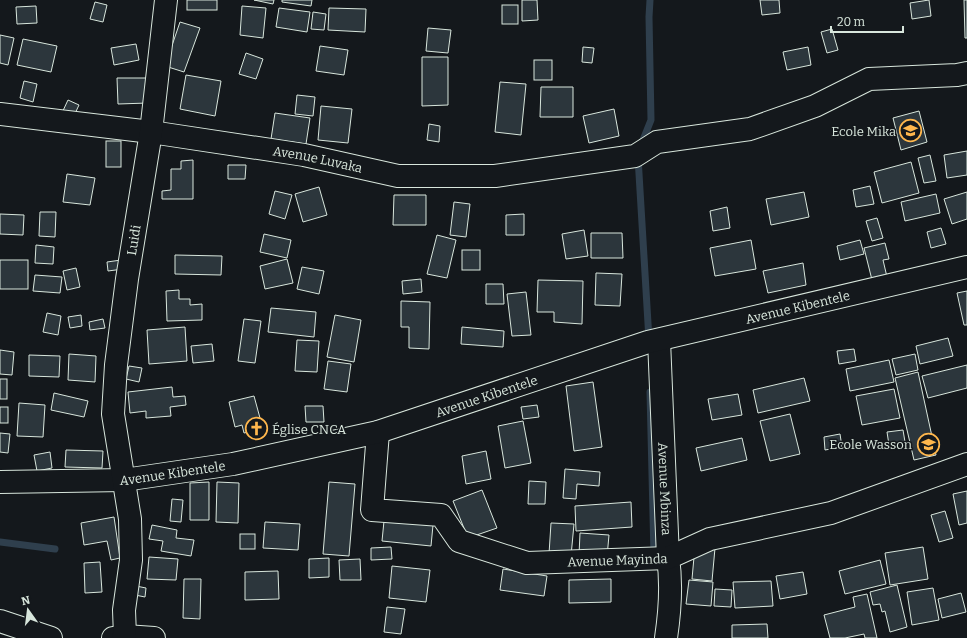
<svg xmlns="http://www.w3.org/2000/svg" width="967" height="638" font-family="Bitter,serif">
	<style>
		.lines { fill: none; stroke-linecap: round; stroke-linejoin: round }
		.stream { stroke: #2f3f4d; stroke-width: 7 }
		.building { fill: #2c363c; stroke: #d8e6dc }
		.street-casing { stroke: #d8e6dc; stroke-width: 24 }
		.street { stroke: #14181c; stroke-width: 22 }
		.labels { text-anchor: middle; dominant-baseline: central; stroke-width: 3; stroke-linejoin: round; paint-order: stroke }
		.poi-label { font-size: 13px; fill: #d8e6dc; stroke: #14181c; text-anchor: end }
		.street-label { font-size: 13px; fill: #d8e6dc; stroke: #14181c }
	</style>
	<rect width="100%" height="100%" fill="#14181c"/>
	<g class="lines">
		<g class="stream">
			<path d="M641,145L651,120L649,17L650,0"/>
			<path d="M638,157L649,340"/>
			<path d="M650,392L654,556"/>
			<path d="M0,542L55,549"/>
		</g>
	</g>
	<g class="building">
		<rect x="187" y="0" width="30" height="10"/>
		<path d="M254,0H274L273,4Z"/>
		<path d="M282,0H312L311,6L282,2Z"/>
		<path d="M522,0H537L538,20L522,21Z"/>
		<path d="M760,0H779L780,13L762,15Z"/>
		<path d="M929,0L931,16L912,19L910,3Z"/>
		<path d="M964,0H967V38H965Z"/>
		<path d="M95,2L107,5L103,22L90,19Z"/>
		<rect x="502" y="5" width="16" height="19"/>
		<path d="M36,6L37,23L17,24L16,7Z"/>
		<path d="M242,6L266,8L263,38L240,35Z"/>
		<path d="M279,8L310,12L307,32L276,27Z"/>
		<path d="M329,8L366,9L365,32L328,30Z"/>
		<path d="M313,12L326,14L324,30L311,29Z"/>
		<path d="M180,22L200,28L184,72L165,66Z"/>
		<path d="M428,28L451,30L448,53L426,51Z"/>
		<path d="M832,29L838,50L827,53L821,32Z"/>
		<path d="M0,35L14,38L8,65L0,63Z"/>
		<path d="M23,39L57,46L51,72L17,65Z"/>
		<path d="M136,44L139,60L114,65L111,48Z"/>
		<path d="M320,46L348,50L344,75L316,71Z"/>
		<path d="M583,47L594,48L592,63L582,62Z"/>
		<path d="M808,47L811,65L787,70L783,52Z"/>
		<path d="M246,53L263,59L256,79L239,74Z"/>
		<path d="M422,57H448V105L422,106Z"/>
		<rect x="534" y="60" width="18" height="20"/>
		<path d="M186,75L221,81L215,116L180,109Z"/>
		<path d="M117,78H147L148,103L118,104Z"/>
		<path d="M24,81L37,84L33,102L20,98Z"/>
		<path d="M500,82L526,84L521,135L495,132Z"/>
		<path d="M541,87H573V117H540Z"/>
		<path d="M297,95L315,97L313,116L295,114Z"/>
		<path d="M68,100L79,105L72,120L61,115Z"/>
		<path d="M321,106L352,109L348,143L318,140Z"/>
		<path d="M614,109L619,136L589,143L583,116Z"/>
		<path d="M919,111L927,142L901,150L893,118Z"/>
		<path d="M275,113L310,118L306,144L271,139Z"/>
		<path d="M429,124L440,126L439,142L427,140Z"/>
		<rect x="106" y="141" width="15" height="26"/>
		<path d="M967,151V175L947,178L944,155Z"/>
		<path d="M930,155L936,181L924,183L918,158Z"/>
		<path d="M193,160V199H162V191L171,190V169H181V161Z"/>
		<path d="M911,162L919,193L882,203L874,172Z"/>
		<path d="M228,165H246L245,179H228Z"/>
		<path d="M67,174L95,178L90,205L63,202Z"/>
		<path d="M870,186L874,204L856,207L853,190Z"/>
		<path d="M319,187L327,215L303,222L295,194Z"/>
		<path d="M275,191L292,195L285,219L269,214Z"/>
		<path d="M804,192L809,217L771,225L766,199Z"/>
		<path d="M967,192V219L952,224L944,199Z"/>
		<path d="M936,194L940,213L905,221L901,202Z"/>
		<path d="M394,195H426V225H393Z"/>
		<path d="M454,202L470,204L466,237L450,235Z"/>
		<path d="M727,207L730,228L713,231L710,211Z"/>
		<path d="M40,212H56L55,237L39,236Z"/>
		<path d="M0,214L24,215L23,235L0,234Z"/>
		<path d="M524,214V235H506V215Z"/>
		<path d="M877,218L883,238L872,241L866,221Z"/>
		<path d="M941,228L946,244L931,248L927,232Z"/>
		<path d="M584,230L588,256L566,259L562,234Z"/>
		<path d="M591,233H622L623,258H591Z"/>
		<path d="M264,234L291,240L287,258L260,252Z"/>
		<path d="M437,235L456,240L447,278L427,274Z"/>
		<path d="M751,240L756,269L715,276L710,248Z"/>
		<path d="M860,240L864,254L840,260L837,246Z"/>
		<path d="M885,243L889,259L883,260L887,277L872,280L864,248Z"/>
		<path d="M36,245L54,247L53,264L35,263Z"/>
		<rect x="462" y="250" width="18" height="20"/>
		<path d="M175,255L222,256L221,275L175,274Z"/>
		<path d="M287,259L293,283L265,289L260,266Z"/>
		<rect x="0" y="260" width="28" height="29"/>
		<path d="M121,260L123,269L108,271L107,262Z"/>
		<path d="M803,263L806,285L768,293L763,271Z"/>
		<path d="M302,267L324,271L319,294L297,289Z"/>
		<path d="M76,268L80,287L67,290L63,271Z"/>
		<path d="M596,273L622,274L620,306L595,305Z"/>
		<path d="M35,275L62,277L60,293L33,291Z"/>
		<path d="M421,279L422,292L403,294L402,281Z"/>
		<path d="M538,280L583,281L582,324L554,322V312H537Z"/>
		<path d="M486,284H503L504,304H486Z"/>
		<path d="M179,290V299H190V305L202,304V320L167,321L166,291Z"/>
		<path d="M967,291V325H964L957,293Z"/>
		<path d="M526,292L531,335L512,336L507,294Z"/>
		<path d="M401,301L430,302L429,349L409,348V327H401Z"/>
		<path d="M271,308L316,312L314,337L268,332Z"/>
		<path d="M47,313L61,316L58,335L43,332Z"/>
		<path d="M81,315L82,326L70,328L68,317Z"/>
		<path d="M335,315L361,320L354,362L327,357Z"/>
		<path d="M103,319L105,328L90,330L89,322Z"/>
		<path d="M244,319L261,321L255,363L238,361Z"/>
		<path d="M185,327L187,361L149,364L147,330Z"/>
		<path d="M462,327L504,331L503,347L461,344Z"/>
		<path d="M948,338L953,356L920,364L916,346Z"/>
		<path d="M297,340L319,341L317,372L295,371Z"/>
		<path d="M212,344L214,361L193,363L191,346Z"/>
		<path d="M854,349L856,361L839,364L837,351Z"/>
		<path d="M0,350L14,352L12,375L0,374Z"/>
		<path d="M69,354L96,356L95,382L68,380Z"/>
		<path d="M915,354L918,370L896,375L892,359Z"/>
		<path d="M29,355L60,356L59,377L29,376Z"/>
		<path d="M889,360L894,382L850,391L846,369Z"/>
		<path d="M328,361L351,364L347,392L324,389Z"/>
		<path d="M967,365V388L928,398L922,376Z"/>
		<path d="M129,366L142,368L139,382L126,379Z"/>
		<path d="M918,372L936,455L914,460L895,378Z"/>
		<path d="M804,378L810,401L758,413L753,390Z"/>
		<rect x="0" y="379" width="7" height="20"/>
		<path d="M593,382L602,447L574,451L566,386Z"/>
		<path d="M172,387L173,397L185,396L186,405L170,407L171,416L146,418V411L130,413L128,392Z"/>
		<path d="M894,389L900,418L862,425L856,396Z"/>
		<path d="M54,393L88,401L84,417L51,410Z"/>
		<path d="M738,394L742,415L712,420L708,399Z"/>
		<path d="M254,396L263,429L244,433L242,425L235,427L229,402Z"/>
		<path d="M19,403L45,405L43,437L17,436Z"/>
		<path d="M537,405L539,417L523,419L521,407Z"/>
		<path d="M305,406H323L324,422H306Z"/>
		<rect x="0" y="407" width="8" height="16"/>
		<path d="M790,414L800,454L770,461L760,421Z"/>
		<path d="M523,421L531,463L505,468L498,426Z"/>
		<path d="M903,430L905,442L889,445L887,432Z"/>
		<path d="M0,433L10,434L8,453L0,452Z"/>
		<path d="M840,434L842,447L825,450L824,437Z"/>
		<path d="M742,438L747,460L701,471L696,448Z"/>
		<path d="M66,450L103,451L102,468L65,467Z"/>
		<path d="M486,451L491,479L466,484L462,456Z"/>
		<path d="M50,452L52,468L37,471L34,455Z"/>
		<path d="M565,469L600,472L599,486L577,484L576,499L563,498Z"/>
		<path d="M529,481L546,482L545,504H528Z"/>
		<path d="M209,482V520H190V483Z"/>
		<path d="M217,482L239,483L238,523L216,522Z"/>
		<path d="M329,482L355,484L349,556L323,554Z"/>
		<path d="M482,490L497,528L468,538L453,501Z"/>
		<path d="M967,491V523L959,525L953,494Z"/>
		<path d="M172,499L183,500L181,522L170,521Z"/>
		<path d="M631,502L632,527L576,531L575,506Z"/>
		<path d="M945,511L953,538L939,542L931,515Z"/>
		<path d="M114,517L120,558L111,560L107,541L84,545L81,523Z"/>
		<path d="M384,521L433,525L431,546L382,541Z"/>
		<path d="M265,522L300,524L298,550L263,548Z"/>
		<path d="M551,523L574,524L571,556L549,554Z"/>
		<path d="M152,525L177,530L176,538L194,540L191,556L161,551L163,541L149,539Z"/>
		<path d="M580,533L609,535L607,557L579,555Z"/>
		<rect x="240" y="534" width="15" height="15"/>
		<path d="M695,546L715,548L712,581L692,579Z"/>
		<path d="M391,547L392,559L371,560V548Z"/>
		<path d="M923,547L928,579L890,585L885,553Z"/>
		<path d="M149,557L178,559L176,580L147,579Z"/>
		<path d="M329,558V577L309,578V559Z"/>
		<path d="M360,559L361,580H340L339,560Z"/>
		<path d="M880,560L886,584L845,594L839,571Z"/>
		<path d="M100,562L102,592L85,593L84,563Z"/>
		<path d="M392,566L430,570L426,602L389,598Z"/>
		<path d="M503,569L547,576L544,596L500,590Z"/>
		<path d="M278,571L279,599L245,600V572Z"/>
		<path d="M803,572L807,594L780,599L776,576Z"/>
		<path d="M184,579H201L200,619L183,618Z"/>
		<path d="M611,579V602L569,603V580Z"/>
		<path d="M689,580L713,582L711,606L686,604Z"/>
		<path d="M771,581L773,606L735,608L733,582Z"/>
		<path d="M897,585L907,627L890,632L885,611L882,612L880,604L873,605L870,592Z"/>
		<path d="M136,586L146,588L145,597L135,595Z"/>
		<path d="M933,588L939,620L912,625L907,592Z"/>
		<path d="M715,589L732,590L731,607L714,606Z"/>
		<path d="M961,593L966,612L942,618L938,599Z"/>
		<path d="M867,594L877,638H865L864,634L845,638H830L824,615L855,607L853,597Z"/>
		<path d="M387,607L405,609L401,634L384,632Z"/>
		<path d="M767,624L768,638H732V625Z"/>
	</g>
	<g class="lines">
		<defs>
			<g id="street">
				<path id="s1" d="M0,114L151,132L304,155L398,176H495L635,156L657,142L750,129L815,106L869,79L957,75L967,73"/>
				<path id="s2" d="M659,340L668,558C672,584 670,611 666,638"/>
				<path id="s3" d="M378,432L372,510L441,515L459,541L527,563L668,558L710,539L831,513L967,464"/>
				<path id="s4" d="M0,482L124,480L233,464L378,432L648,342L967,267"/>
				<path d="M0,621L51,638"/>
				<path d="M113,638L125,636L154,638"/>
				<path id="s5" d="M123,638L125,636L124,610L131,560L130,519L113,414L116,365L127,279L151,132L166,0"/>
			</g>
		</defs>
		<use href="#street" class="street-casing"/>
		<use href="#street" class="street"/>
	</g>
	<defs>
		<symbol id="school-ring" viewBox="-11 -11 22 22"><circle r="9.5" fill="#14181c" stroke="#ffb74d" stroke-width="1.5"/><path d="M0-5L7-2L0 1L-7-2ZM-4 1L0 2.5L4 1V4Q0 6-4 4Z" fill="#ffb74d"/></symbol>
		<symbol id="church-ring" viewBox="-11 -11 22 22"><circle r="9.5" fill="#14181c" stroke="#ffb74d" stroke-width="1.5"/><path d="M-1.2-6h2.4v3.5h3.3v2.4h-3.3V6h-2.4V-.1h-3.3v-2.4h3.3Z" fill="#ffb74d"/></symbol>
	</defs>
	<g fill-rule="evenodd">
		<use href="#school-ring" x="898" y="118" width="25" height="25"/>
		<use href="#church-ring" x="244" y="416" width="25" height="25"/>
		<use href="#school-ring" x="916" y="432" width="25" height="25"/>
	</g>
	<g class="labels">
		<g class="poi-label">
			<text x="896" y="131">Ecole Mika</text>
			<text x="272" y="429" text-anchor="start">Église CNCA</text>
			<text x="912" y="444">Ecole Wasson</text>
		</g>
		<g class="street-label">
			<text stroke="none"><textPath href="#s1" startOffset="321">Avenue Luvaka</textPath></text>
			<text stroke="none"><textPath href="#s5" startOffset="402">Luidi</textPath></text>
			<text stroke="none"><textPath href="#s4" startOffset="821">Avenue Kibentele</textPath></text>
			<text stroke="none"><textPath href="#s4" startOffset="497">Avenue Kibentele</textPath></text>
			<text stroke="none"><textPath href="#s4" startOffset="173">Avenue Kibentele</textPath></text>
			<text stroke="none"><textPath href="#s2" startOffset="149">Avenue Mbinza</textPath></text>
			<text stroke="none"><textPath href="#s3" startOffset="341">Avenue Mayinda</textPath></text>
		</g>
	</g>
	<g transform="translate(28 610) rotate(346)" stroke="#14181c" stroke-width="3" paint-order="stroke">
	<path d="M0-3L7 15L0 10L-7 15Z" fill="#d8e6dc"/>
	<text y="-6" font-size="11" font-weight="bold" text-anchor="middle" fill="#d8e6dc">N</text>
	</g>
	<path d="M831 26v6h72v-6" fill="none" stroke="#d8e6dc" stroke-width="2"/>
	<text x="837" y="26" font-size="12" fill="#d8e6dc" stroke="#14181c" stroke-width="3" paint-order="stroke">20 m</text>
</svg>
